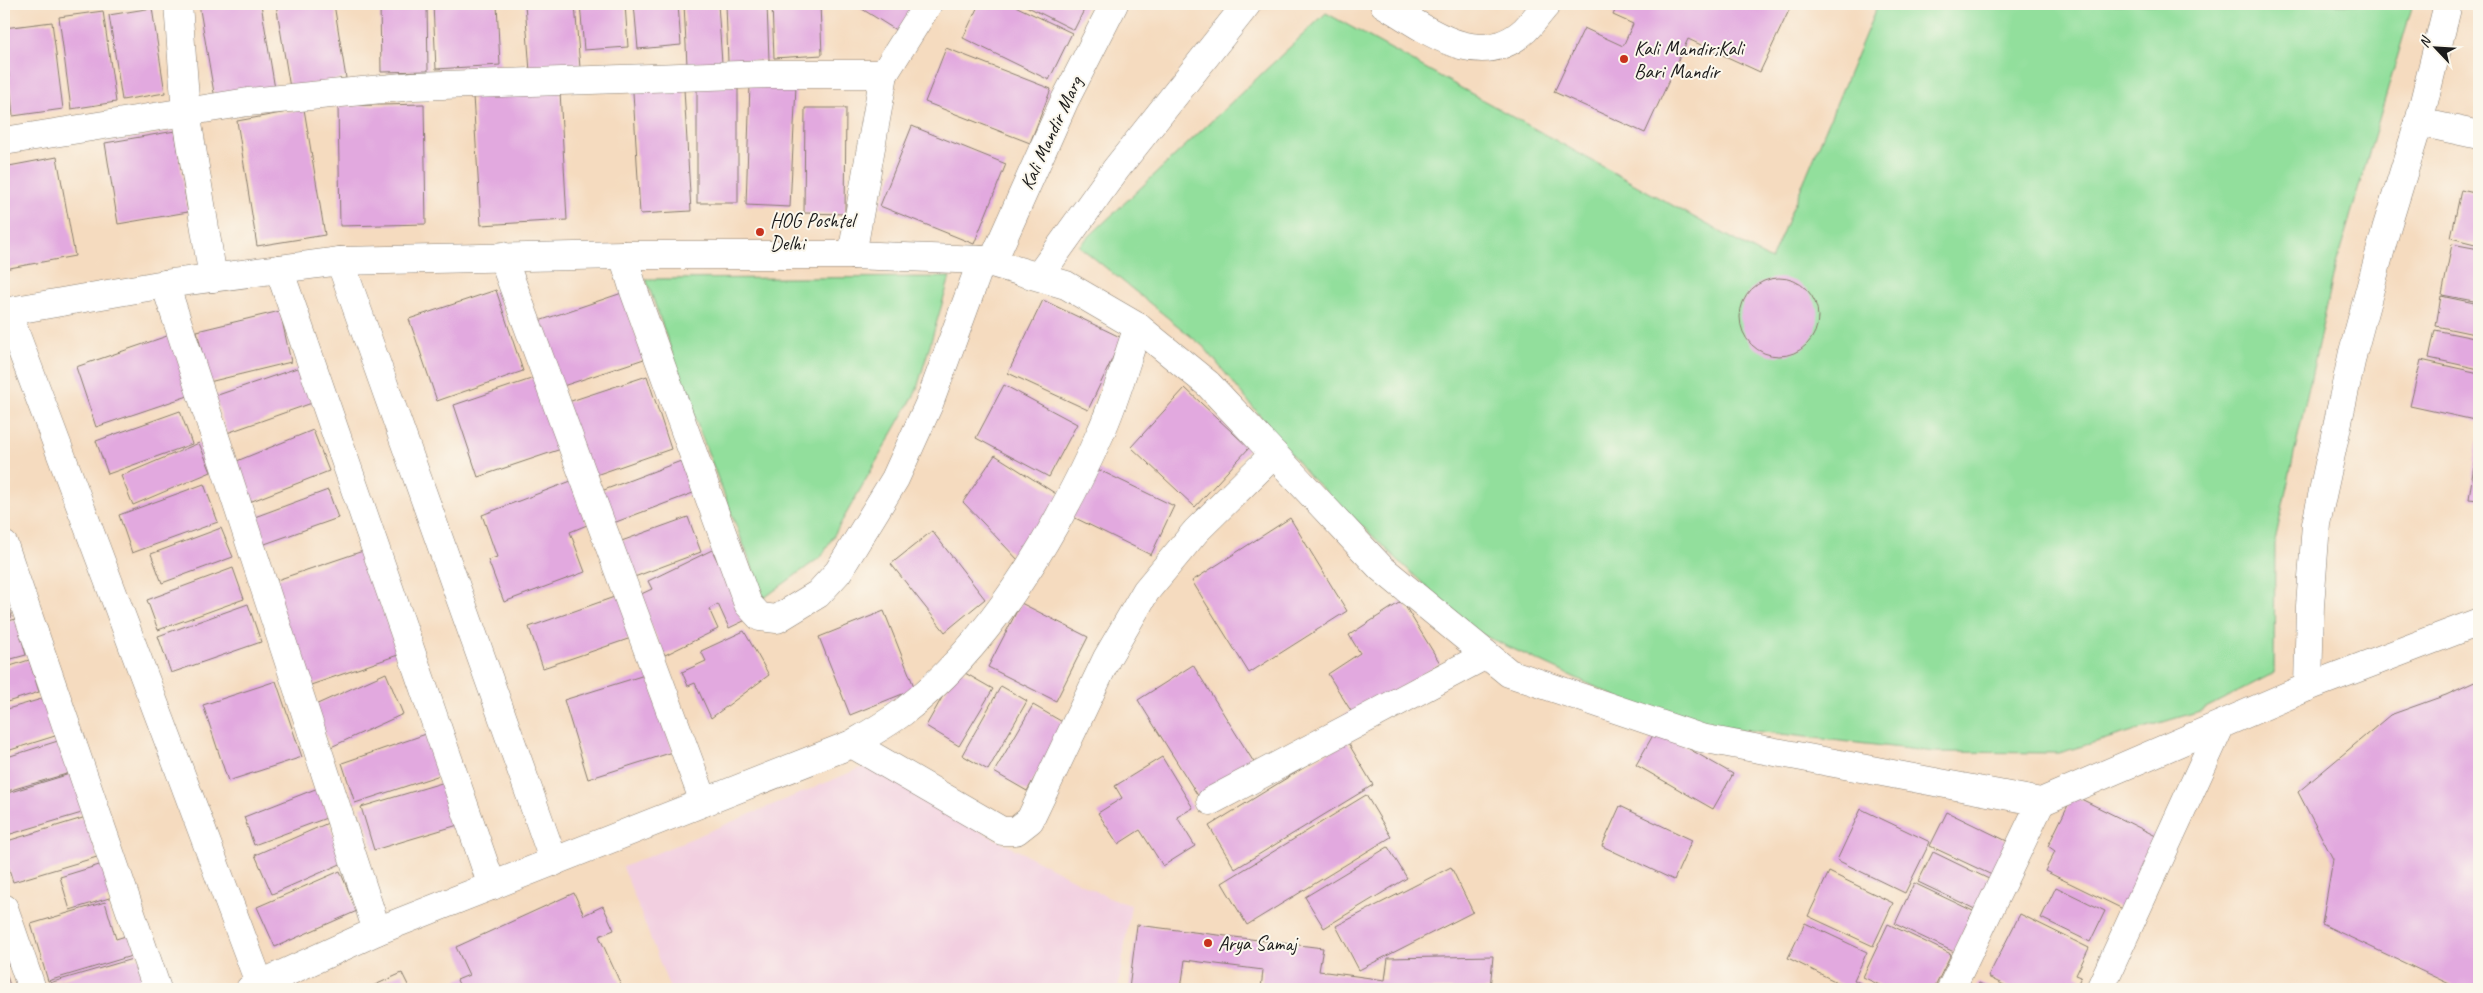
<svg xmlns="http://www.w3.org/2000/svg" width="2483" height="993" font-family="Caveat,sans-serif">
	<style>
		.built { fill: #f2cfe0 }
		.green { fill: #92df9c; stroke: #577e5c }
		.building { fill: #e2a9df }
		.lines { fill: none; stroke-linecap: round; stroke-linejoin: round }
		.minor-casing { stroke: #887c6e; stroke-width: 29 }
		.minor { stroke: #fff; stroke-width: 28 }
		.poi-dot { fill: #c8321e; stroke: #fbf7ec; stroke-width: 2 }
		.labels { text-anchor: middle; dominant-baseline: central; stroke-width: 4; stroke-linejoin: round; paint-order: stroke }
		.poi-label { font-size: 20px; fill: #1c1c1c; stroke: #fbf7ec; text-anchor: start }
		.street-label { font-size: 20px; fill: #1c1c1c; stroke: #fbf7ec }
	</style>
	<rect width="100%" height="100%" fill="#fbf7ec"/>
	<filter id="ink" filterUnits="userSpaceOnUse"><feTurbulence type="fractalNoise" baseFrequency=".02" numOctaves="2"/><feDisplacementMap in="SourceGraphic" scale="10" xChannelSelector="R" yChannelSelector="G"/><feConvolveMatrix kernelMatrix="1 2 1 2 8 2 1 2 1" color-interpolation-filters="sRGB"/></filter>
	<filter id="wash" filterUnits="userSpaceOnUse"><feTurbulence type="fractalNoise" baseFrequency=".0096" numOctaves="4" result="noise"/><feDisplacementMap in="SourceGraphic" scale="20" xChannelSelector="R" yChannelSelector="G"/><feGaussianBlur stdDeviation="1.12" result="paint"/><feColorMatrix in="noise" values="0 0 0 0 0 0 0 0 0 0 0 0 0 0 0 0 0 1.4 0 .05"/><feComposite in="paint" operator="in"/></filter>
	<g filter="url(#wash)">
		<rect width="100%" height="100%" fill="#f5dbbf"/>
		<path class="built" d="M873,763L959,820L1109,898L1131,905L1118,989H670L623,867Z"/>
		<g class="green">
			<path d="M1878,4H2413L2335,268L2275,541L2274,673L2200,711L2059,753L1935,752L1669,721L1472,630L1309,476L1204,347L1079,246L1326,13L1771,260Z"/>
			<path d="M950,277L916,392L822,556L764,598L700,432L646,279Z"/>
		</g>
		<g id="blocks">
			<g class="building">
				<path d="M199,4H261L275,89L215,99Z"/>
				<path d="M276,4H334L346,78L290,88Z"/>
				<path d="M380,4H427L428,71L381,72Z"/>
				<path d="M433,4H497L500,65L436,69Z"/>
				<path d="M525,4H575L580,68L530,72Z"/>
				<path d="M580,4H625L628,47L584,50Z"/>
				<path d="M634,4H678L681,45L638,49Z"/>
				<path d="M684,4H718L722,63L687,65Z"/>
				<path d="M726,4H767L769,60L728,62Z"/>
				<path d="M772,4H820L822,55L774,58Z"/>
				<path d="M854,4H917L899,32Z"/>
				<path d="M979,4H1011L1072,33L1049,80L963,38Z"/>
				<path d="M1022,4H1087L1074,30Z"/>
				<path d="M1618,4H1792L1760,72L1688,39L1645,133L1554,92L1584,28L1623,46L1633,24L1613,15Z"/>
				<path d="M152,8L165,93L122,100L109,15Z"/>
				<path d="M103,11L116,102L71,109L59,17Z"/>
				<path d="M52,22L63,109L13,116L4,28Z"/>
				<path d="M946,48L1051,89L1030,143L925,102Z"/>
				<path d="M750,84L796,86L790,207L746,205Z"/>
				<rect x="697" y="85" width="41" height="118"/>
				<path d="M684,89L691,211L640,214L633,92Z"/>
				<path d="M560,91L567,220L481,225L473,96Z"/>
				<path d="M424,104L426,224L340,226L338,106Z"/>
				<path d="M805,108H846L845,214L804,213Z"/>
				<path d="M304,109L325,235L257,246L237,121Z"/>
				<path d="M912,126L1006,164L974,244L880,206Z"/>
				<path d="M175,131L188,212L118,224L105,143Z"/>
				<path d="M7,152L9,166L57,157L75,256L4,269V153Z"/>
				<path d="M2479,160V190L2473,188Z"/>
				<path d="M2461,190L2479,194V245L2451,238Z"/>
				<path d="M2452,244L2479,249V302L2442,295Z"/>
				<circle cx="1779" cy="317" r="39"/>
				<path d="M496,290L523,371L437,401L409,319Z"/>
				<path d="M622,293L644,359L554,389L533,323Z"/>
				<path d="M2441,296L2479,304V335L2436,326Z"/>
				<path d="M1043,300L1122,338L1088,410L1008,373Z"/>
				<path d="M280,311L291,362L209,382L197,331Z"/>
				<path d="M2435,330L2479,339V369L2429,358Z"/>
				<path d="M170,335L191,395L96,427L76,367Z"/>
				<path d="M2421,360L2479,373V421L2410,406Z"/>
				<path d="M300,367L312,403L227,433L215,396Z"/>
				<path d="M543,375L567,447L478,477L454,405Z"/>
				<path d="M647,376L671,449L590,477L565,403Z"/>
				<path d="M1004,385L1077,424L1049,477L976,438Z"/>
				<path d="M1185,388L1249,448L1195,507L1131,447Z"/>
				<path d="M180,411L192,444L108,474L96,441Z"/>
				<path d="M313,430L329,471L247,503L232,463Z"/>
				<path d="M2478,438H2479V500L2469,499Z"/>
				<path d="M199,443L211,472L133,505L121,476Z"/>
				<path d="M995,455L1061,497L1020,562L963,502Z"/>
				<path d="M681,461L693,493L608,525L596,493Z"/>
				<path d="M1091,466L1174,506L1151,555L1067,514Z"/>
				<path d="M571,481L587,525L570,532L585,572L504,602L488,560L497,557L482,515Z"/>
				<path d="M204,484L218,522L132,553L119,515Z"/>
				<path d="M328,490L338,518L262,545L252,518Z"/>
				<path d="M688,517L701,552L629,579L616,543Z"/>
				<path d="M1290,518L1347,611L1249,673L1192,581Z"/>
				<path d="M221,528L233,557L162,583L151,554Z"/>
				<path d="M932,531L985,599L945,632L891,564Z"/>
				<path d="M712,550L746,620L729,628L718,604L709,609L718,629L665,655L637,596L652,589L648,581Z"/>
				<path d="M363,551L398,655L305,687L271,582Z"/>
				<path d="M233,568L244,599L158,630L147,600Z"/>
				<path d="M4,591L12,617L4,619Z"/>
				<path d="M620,595L634,637L543,668L529,627Z"/>
				<path d="M1402,601L1440,663L1337,728L1334,722L1351,711L1328,674L1360,653L1349,635Z"/>
				<path d="M1021,603L1088,637L1056,701L988,667Z"/>
				<path d="M248,604L261,642L171,673L158,636Z"/>
				<path d="M884,611L915,689L850,715L819,637Z"/>
				<path d="M16,619L26,655L4,661V622Z"/>
				<path d="M744,631L769,675L711,718L695,683L688,686L682,672L706,661L701,651Z"/>
				<path d="M29,660L39,692L4,703V668Z"/>
				<path d="M1193,665L1255,764L1200,799L1138,700Z"/>
				<path d="M958,669L993,689L959,746L926,726Z"/>
				<path d="M386,673L403,714L331,747L313,706Z"/>
				<path d="M648,674L673,752L588,779L564,700Z"/>
				<path d="M2479,680V989H2460L2322,924L2333,859L2298,792L2390,715L2446,695Z"/>
				<path d="M276,681L302,757L228,781L203,705Z"/>
				<path d="M1001,686L1027,701L988,770L962,755Z"/>
				<path d="M45,698L55,736L4,752V710Z"/>
				<path d="M1033,705L1066,724L1027,791L994,772Z"/>
				<path d="M1656,730L1733,774L1713,809L1636,765Z"/>
				<path d="M429,733L443,774L355,803L342,763Z"/>
				<path d="M61,740L70,773L4,792V758Z"/>
				<path d="M1347,741L1373,785L1235,869L1209,826Z"/>
				<path d="M1162,757L1193,808L1177,817L1195,846L1163,866L1140,830L1118,844L1098,813L1122,798L1115,786Z"/>
				<path d="M73,773L85,812L4,836V794Z"/>
				<path d="M445,782L458,825L374,850L361,807Z"/>
				<path d="M318,788L329,817L254,845L244,817Z"/>
				<path d="M1366,795L1391,837L1247,925L1222,883Z"/>
				<path d="M2073,795L2160,838L2125,910L2045,871L2055,851L2048,846Z"/>
				<path d="M1620,806L1692,840L1674,880L1602,846Z"/>
				<path d="M1861,809L1930,842L1905,893L1837,860Z"/>
				<path d="M1947,812L2011,843L1994,876L1930,846Z"/>
				<path d="M86,817L97,857L13,882L4,853V842Z"/>
				<path d="M328,823L345,862L272,894L255,855Z"/>
				<path d="M1388,847L1407,878L1324,928L1305,897Z"/>
				<path d="M1933,852L1993,881L1979,911L1918,882Z"/>
				<path d="M109,862L119,895L70,910L60,877Z"/>
				<path d="M1451,867L1473,912L1359,970L1336,926Z"/>
				<path d="M340,871L357,911L275,947L257,907Z"/>
				<path d="M1829,872L1893,903L1873,946L1808,916Z"/>
				<path d="M1914,883L1973,911L1954,952L1895,924Z"/>
				<path d="M2056,887L2105,911L2090,942L2041,918Z"/>
				<path d="M574,893L584,915L603,906L614,930L599,936L623,989H461L457,980L469,975L456,947Z"/>
				<path d="M105,902L116,939L132,934L138,954L48,981L31,924Z"/>
				<path d="M2020,914L2089,948L2076,975L2081,977L2075,989H2012L1988,977Z"/>
				<path d="M1805,923L1867,952L1854,980L1873,989H1851L1788,958Z"/>
				<path d="M1888,924L1951,954L1934,989H1888L1863,977Z"/>
				<path d="M1137,925L1323,948L1319,971L1385,980L1388,958L1493,956L1490,989H1261L1263,970L1185,960L1181,989H1129Z"/>
				<path d="M4,932L13,964L4,966Z"/>
				<path d="M139,957L148,989H40L39,986Z"/>
				<path d="M402,973L410,989H366Z"/>
				<path d="M7,976L11,989H4V977Z"/>
				<path d="M1979,983L1992,989H1975Z"/>
			</g>
		</g>
	</g>
	<g filter="url(#ink)">
		<use href="#blocks" fill-opacity="0" stroke="#887c6e" stroke-width="1"/>
		<g class="lines">
			<defs>
				<g id="minor">
					<path d="M178,4L186,112L213,278"/>
					<path d="M1384,4C1426,29 1479,73 1525,30C1533,22 1540,12 1547,4"/>
					<path d="M2419,122L2479,135"/>
					<path d="M4,141L248,102L413,86L769,74H884"/>
					<path d="M623,255L634,291L748,604L760,617L777,619L818,594L838,572L895,479L929,404L982,260"/>
					<path d="M852,255L884,74L928,4"/>
					<path d="M502,256L704,802"/>
					<path d="M340,261L554,862"/>
					<path d="M992,263L1064,102L1114,4"/>
					<path d="M279,269L492,886"/>
					<path d="M1039,276L1116,169L1247,4"/>
					<path d="M165,284L377,931"/>
					<path d="M7,311L260,985"/>
					<path d="M4,312L165,284L340,261L623,255H852L982,260L1066,285L1138,327L1208,384L1381,568L1509,673L1701,738L2041,802L2308,687L2479,622"/>
					<path d="M4,545L157,989"/>
					<path d="M2308,687L2310,606L2316,524L2353,352L2387,226L2419,122L2448,4"/>
					<path d="M852,744L1002,831H1016L1030,820L1107,658L1146,591L1196,531L1274,454"/>
					<path d="M1211,801L1486,655"/>
					<path d="M4,908L32,989"/>
					<path d="M250,989L377,931L852,744C869,734 887,724 903,712C988,647 1057,532 1100,434C1116,400 1125,363 1138,327"/>
					<path d="M1951,989L2041,802"/>
					<path d="M2100,989L2220,727"/>
				</g>
			</defs>
			<use href="#minor" class="minor-casing"/>
			<use href="#minor" class="minor"/>
		</g>
	</g>
	<g class="poi-dot">
		<circle cx="1624" cy="59" r="5"/>
		<circle cx="760" cy="232" r="5"/>
		<circle cx="1208" cy="943" r="5"/>
	</g>
	<g class="labels">
		<g class="poi-label">
			<text x="1634" y="48">Kali Mandir;Kali<tspan x="1634" dy="23">Bari Mandir</tspan></text>
			<text x="770" y="220">HOG Poshtel<tspan x="770" dy="23">Delhi</tspan></text>
			<text x="1218" y="943">Arya Samaj</text>
		</g>
		<g class="street-label">
			<text transform="translate(1051 133) rotate(-65)">Kali Mandir Marg</text>
		</g>
	</g>
	<rect width="2483" height="993" fill="none" stroke="#fbf7ec" stroke-width="20"/>
	<g transform="translate(2436 48) rotate(295)" stroke="#fbf7ec" stroke-width="4" paint-order="stroke">
	<path d="M0-4L9 19L0 12L-9 19Z" fill="#1c1c1c"/>
	<text y="-8" font-size="14" font-weight="bold" text-anchor="middle" fill="#1c1c1c">N</text>
	</g>
</svg>
